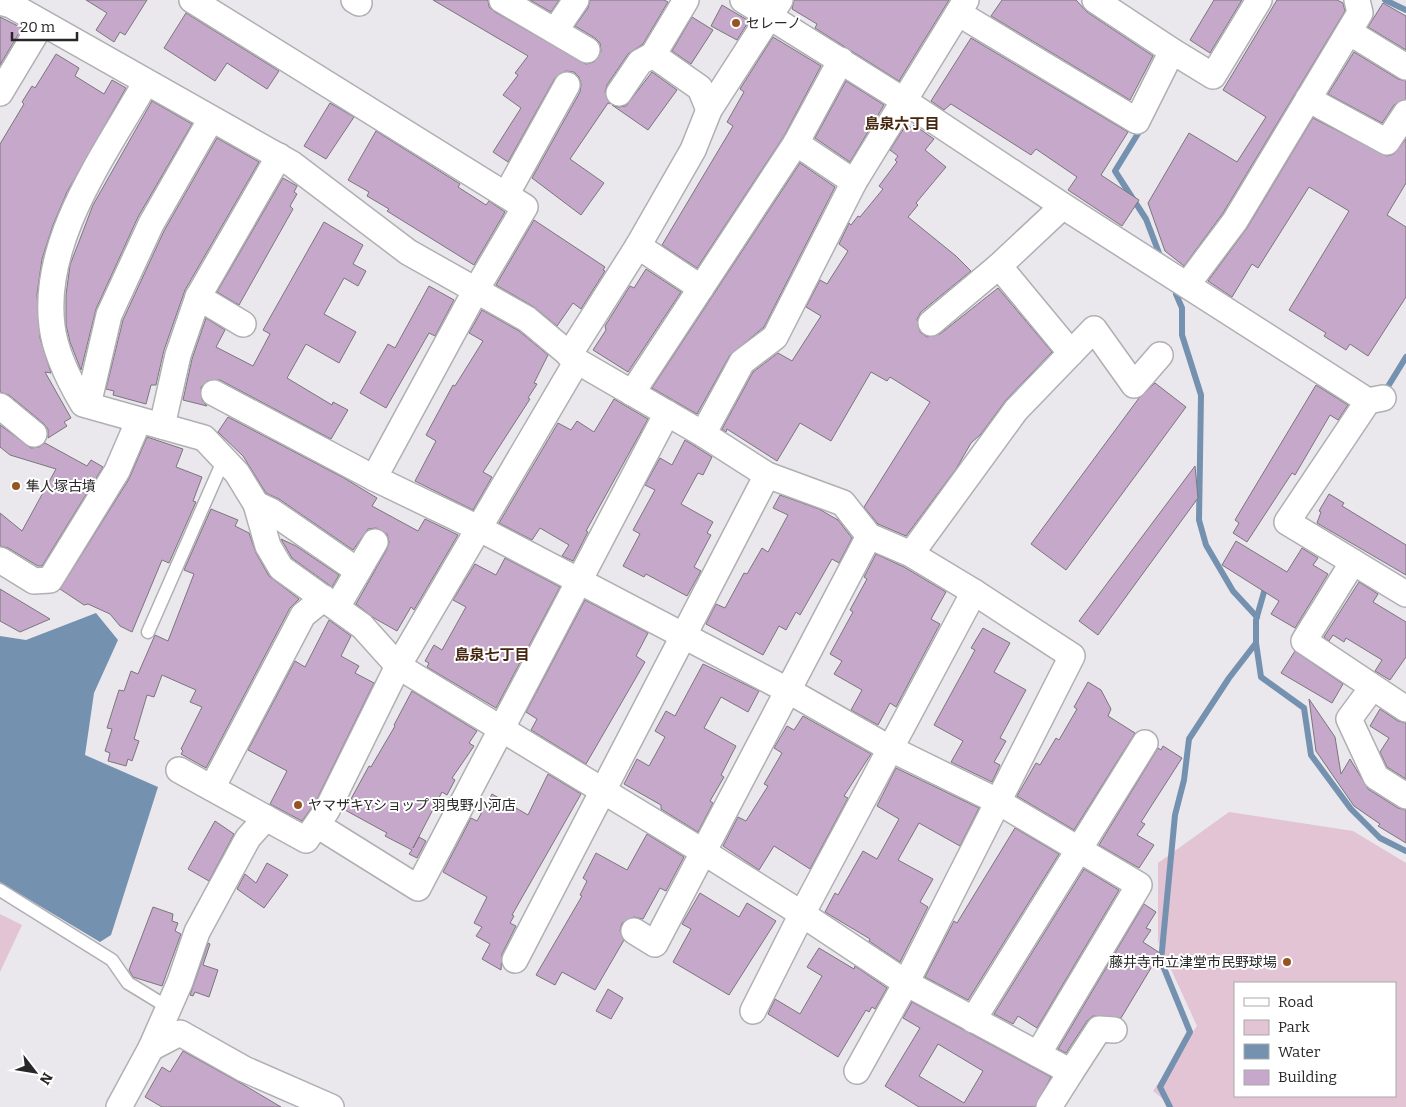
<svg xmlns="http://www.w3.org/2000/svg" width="1406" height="1107" font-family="Bitter,'Noto Sans JP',serif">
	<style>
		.green { fill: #e2c4d4; fill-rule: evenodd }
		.water { fill: #7591b0 }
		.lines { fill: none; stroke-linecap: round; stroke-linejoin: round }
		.stream { stroke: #7591b0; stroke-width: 6 }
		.building { fill: #c5a8ca; stroke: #7a777b; fill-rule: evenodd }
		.lane-casing { stroke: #b0afb3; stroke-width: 15 }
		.street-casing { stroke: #b0afb3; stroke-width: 28 }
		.lane { stroke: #fff; stroke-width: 12 }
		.street { stroke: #fff; stroke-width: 25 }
		.poi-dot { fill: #955421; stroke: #fff; stroke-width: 2 }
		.labels { text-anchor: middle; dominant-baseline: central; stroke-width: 4; stroke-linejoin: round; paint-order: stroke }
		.poi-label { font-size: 14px; fill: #272728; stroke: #fff; text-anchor: start }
		.neighbourhood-label { font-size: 15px; font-weight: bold; fill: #46260e; stroke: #fff }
	</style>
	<rect width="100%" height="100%" fill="#eae8ed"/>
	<g class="green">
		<path d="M1229,812L1353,831L1406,863V1107H1173L1153,1091L1197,1026L1158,941V863ZM1395,983V1096H1235V983Z"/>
		<path d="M0,914L22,925L0,972Z"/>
	</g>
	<path class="water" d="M96,613L118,640L94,693L85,755L158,787L111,935L100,942L0,882V636L26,640Z"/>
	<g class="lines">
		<g class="stream">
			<path d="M1385,0L1406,10"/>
			<path d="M1142,127L1115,171L1146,219L1159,253"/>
			<path d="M1176,294L1182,308V335L1201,395L1199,520L1206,545L1233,591L1257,617"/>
			<path d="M1384,393L1406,357"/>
			<path d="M1256,643L1261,677L1304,708L1311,755L1351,809L1380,838L1406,851"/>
			<path d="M1170,1107L1160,1087L1190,1032L1161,961L1175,815L1184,780L1189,739L1229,678L1256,643V620L1266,585"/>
		</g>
	</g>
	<g class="building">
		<path d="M86,0H147L125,35L120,32L114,42L96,30L107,13Z"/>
		<path d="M433,0H488L489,7L495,12L586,64L594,62L601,51L600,43L595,38L575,26L588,8L590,0H664L668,2L643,44L628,54L607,85L605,92L610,104L608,103L570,159L604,183L581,215L532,178L580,92L581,84L579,77L574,72L566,71L555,78L508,162L493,152L521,108L503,95L518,75L515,73L528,56Z"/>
		<path d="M530,0H559L551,12Z"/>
		<path d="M794,0H949L899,81L815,28L817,24L792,9Z"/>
		<path d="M1002,0H1076L1087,12L1153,56L1130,100L991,16Z"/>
		<path d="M1214,0H1242L1210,53L1190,40Z"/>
		<path d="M1277,0H1337L1343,3L1345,11L1223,213L1184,266L1165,251L1148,203L1189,133L1237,162L1266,117L1223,90Z"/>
		<path d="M1383,3L1406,16V50L1368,27Z"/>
		<path d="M722,5L749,21L737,40L711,26Z"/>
		<path d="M186,13L279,71L267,89L227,63L215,81L164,48Z"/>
		<path d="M0,17L22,28L0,65Z"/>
		<path d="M692,17L713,30L691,64L672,51Z"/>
		<path d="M773,37L821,66L784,136L697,268L662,245L733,126L727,122L744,92L740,89Z"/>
		<path d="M971,38L1128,132L1101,175L1139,200L1122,226L1068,190L1077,177L1036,149L1031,155L951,104L944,110L931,101Z"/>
		<path d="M1354,52L1398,79L1406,81V99L1394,105L1382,123L1328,94Z"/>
		<path d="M56,54L79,68L75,76L104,94L112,80L126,88L67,192L53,225L42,259L37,294L40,338L51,373L45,372L71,418L64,422L67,426L48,438V429L43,423L9,395L0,392V144L24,104L22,102L32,86L35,88Z"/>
		<path d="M652,72L677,90L648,130L612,105L618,107L626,106Z"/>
		<path d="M846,81L884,105L850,162L815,138Z"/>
		<path d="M152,101L192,124L138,217L96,309L81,370L70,342L66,325V295L70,265L93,205Z"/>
		<path d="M330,103L354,117L326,159L304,146Z"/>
		<path d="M1313,118L1387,156L1394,154L1406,139V183L1387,215L1406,227V297L1368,356L1350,344L1346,350L1324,336L1326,333L1289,310L1349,211L1309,187L1258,268L1252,264L1232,297L1208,281L1247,228Z"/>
		<path d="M906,125L912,128L914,125L934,139L925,150L946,167L916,203L918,205L908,217L956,256L971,271L921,312L917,319L920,332L927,337L940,334L998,288L1052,352L1006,400L981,434L971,443L956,469L906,536L878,524L864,507L930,402L890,377L887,381L871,372L831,441L800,423L777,461L727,429L726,432L722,429L753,372L778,353L792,361L821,316L806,307L820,280L827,284L848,251L839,244L849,223L851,225L858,216L860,217L883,189L879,186L897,162L895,160L898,156L890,150Z"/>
		<path d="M376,131L460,184L458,187L486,205L489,201L505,212L474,265L387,211L389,209L367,196L369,192L348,180Z"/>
		<path d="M217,138L259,162L185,290L164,350L156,385H151L146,404L113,395L114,391L106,389L123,320L164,231Z"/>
		<path d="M800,163L835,187L764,327L730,355L697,414L652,388Z"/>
		<path d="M283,178L297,186L294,192L297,194L290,206L293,209L239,305L217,292Z"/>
		<path d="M534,220L605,267L603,270L605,271L581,309L573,303L557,326L534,307L496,285Z"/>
		<path d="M324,222L363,245L353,264L366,271L358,286L344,278L324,314L356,332L339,363L306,344L287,378L332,405L333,402L348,410L331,439L220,380L207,381L201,387L202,400L207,406L183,400L192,359L206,318L225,330L216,347L253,366L270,334L263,330Z"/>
		<path d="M646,269L681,292L628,372L593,350L606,330L605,326L630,286L634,288Z"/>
		<path d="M429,286L454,300L435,336L429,333L386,408L360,393L388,344L395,348Z"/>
		<path d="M482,310L519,331L548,355L534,383L537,384L528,398L530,399L483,472L492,477L473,510L415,481L436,441L426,435L453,385L455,386L483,341L469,333Z"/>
		<path d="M1155,383L1186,407L1066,570L1031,544L1139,398Z"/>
		<path d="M1316,385L1348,405L1338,420L1330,415L1295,475L1292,473L1247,542L1233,533L1239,523L1235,520Z"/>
		<path d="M614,399L648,419L586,531L588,532L573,561L562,556L569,545L540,528L532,540L499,523L558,423L571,430L577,421L594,432Z"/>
		<path d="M228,417L344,478L377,498L372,506L418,531L425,519L458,535L414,610L411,607L397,631L374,618L356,604L387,549L389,542L387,534L376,528L368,529L353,550L279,499L266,493L243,456L218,432Z"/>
		<path d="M0,425L31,448L39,447L45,443L87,466L91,460L103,467L42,566H38L8,548L0,546V513L22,531L56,469L10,455L0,447Z"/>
		<path d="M147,437L183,449L176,467L202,477L193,501L196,502L169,563L162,560L132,632L120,626L110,614L88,604L84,605L60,589L129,479Z"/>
		<path d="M685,440L712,457L703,475L698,473L681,504L713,522L707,533L711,535L694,567L701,571L687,596L646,574L644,577L623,566L640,534L633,530L655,490L645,485L660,458L672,465Z"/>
		<path d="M1195,466L1198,498L1098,635L1079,621Z"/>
		<path d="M1329,494L1344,503L1342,506L1406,545V575L1317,523L1321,512L1319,511Z"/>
		<path d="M780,495L819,509L838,520L852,538L839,563L832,559L800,615L796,612L786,630L779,626L763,655L706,624L716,604L725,608L744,573L747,574L762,548L768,552L788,515L773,508Z"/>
		<path d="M211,509L238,520L235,526L249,533L256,553L269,576L299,599L290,608L206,768L181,754L183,751L181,749L202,707L190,702L196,690L162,675L154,697L147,695L134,739L139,741L132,761L128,759L126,766L108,761L110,753L105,751L112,729L107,728L119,690L124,691L131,671L138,674L155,635L168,641L194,574L184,570Z"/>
		<path d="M281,539L296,546L339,575L332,587L292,558Z"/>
		<path d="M1236,541L1287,572L1302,548L1318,558L1313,565L1328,574L1295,628L1271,614L1279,601L1222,565Z"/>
		<path d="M876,554L904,567L946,592L931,619L940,624L896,707L890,703L878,725L851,710L862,690L834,674L842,661L830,654L853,612L850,610L867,579L864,577Z"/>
		<path d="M505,558L560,587L496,708L427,667L429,663L425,661L434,645L442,650L466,607L453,600L475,564L496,575Z"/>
		<path d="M1359,582L1378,594L1373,602L1406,622V657L1390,680L1375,671L1382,660L1346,638L1344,642L1333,635L1329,641L1324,637Z"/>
		<path d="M0,589L50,619L20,632L0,621Z"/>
		<path d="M585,600L648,633L636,656L645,662L586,764L531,730L537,719L526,712Z"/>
		<path d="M329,620L351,636L341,656L359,666L355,673L374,683L315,803L302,821L270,804L287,771L248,750L295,661L305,667Z"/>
		<path d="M983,628L1010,643L994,672L1026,690L1000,738L1006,741L994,762L1000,765L992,782L951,762L963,741L934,725L975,650L971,648Z"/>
		<path d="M1295,651L1343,684L1332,703L1281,673Z"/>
		<path d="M703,664L759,691L748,712L721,697L704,728L736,746L721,775L724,777L710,801L713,803L698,832L661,809V805L624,784L637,759L649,766L665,737L655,731L666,711L675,716Z"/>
		<path d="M1088,682L1101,690L1111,709L1108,716L1135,733L1074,830L1017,796L1036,763L1040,765L1056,738L1059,740L1077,709L1074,707Z"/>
		<path d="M412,691L477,731L469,743L474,746L452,778L455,780L447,795L442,792L413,848L419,837L426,841L417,858L409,854L412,850L385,836L387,833L345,810L369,766L371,767L395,726L394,725Z"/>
		<path d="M1309,699L1335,737L1341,774L1350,759L1368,789L1398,808L1406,810V843L1378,826L1380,824L1354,806L1316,751Z"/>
		<path d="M1380,709L1398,721L1406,723V779L1387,767L1380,752L1389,738L1370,726Z"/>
		<path d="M803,716L871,754L844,796L848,798L810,869L774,846L759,870L723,846L738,817L746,821L768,786L764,784L782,753L774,748L787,726L794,730Z"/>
		<path d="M1163,746L1182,758L1141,822L1145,824L1137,835L1154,845L1139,868L1099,845L1158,748L1161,750Z"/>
		<path d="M896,768L979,808L960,846L919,823L898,860L933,879L920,902L928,907L900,962L869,941L870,939L825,912L835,893L838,895L863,851L877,859L899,819L877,806Z"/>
		<path d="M548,774L581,794L512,915L514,916L510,923L516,926L502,954L501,970L482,959L490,944L476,936L482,927L474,923L487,897L443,872L471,818L477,821L492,794L528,815Z"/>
		<path d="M215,821L234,834L209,881L188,869Z"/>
		<path d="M1015,828L1059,854L968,1000L925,977L954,921L957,923Z"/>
		<path d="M647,834L684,857L666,891L660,888L643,919L634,917L622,923L620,931L624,940L595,990L562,972L555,985L536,975L582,896L580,895L587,881L583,878L596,853L627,870Z"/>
		<path d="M267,863L288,875L264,908L237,889L245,874L256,883Z"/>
		<path d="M1084,869L1119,890L1037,1028L1018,1016L1013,1024L994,1014Z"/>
		<path d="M700,893L739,917L747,903L776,921L729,995L673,962L691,929L682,924Z"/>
		<path d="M1144,904L1156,912L1146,928L1151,930L1143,942L1160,953L1121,1018L1093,1016L1087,1021L1066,1053L1058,1049Z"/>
		<path d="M153,907L173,914L172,921L178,923L175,931L181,934L162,986L133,977L129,970Z"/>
		<path d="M208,943L210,944L203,965L218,970L209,997L195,992L193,996L190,995Z"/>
		<path d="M819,948L854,969L855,966L887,988L875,1009L872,1007L869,1012L866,1010L838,1057L768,1014L775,999L800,1014L822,976L807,967Z"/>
		<path d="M608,989L623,998L611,1019L596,1011Z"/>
		<path d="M912,1002L1051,1077L1035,1107H919L885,1086L920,1028L903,1018ZM938,1044L983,1071L964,1103L919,1076Z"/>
		<path d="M183,1051L244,1085L281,1107H162L145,1097L162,1067L170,1072Z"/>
	</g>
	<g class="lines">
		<defs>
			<g id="lane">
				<path d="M148,632L224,459"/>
				<path d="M0,890L112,960L128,983L169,1008"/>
			</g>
			<g id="street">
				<path d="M192,0L525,207L476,290L374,478"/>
				<path d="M354,0L359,3"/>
				<path d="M502,0L587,50"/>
				<path d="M686,0L653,55L700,88L709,110"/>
				<path d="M743,0L903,100L1063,206L1368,401"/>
				<path d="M0,2L11,5L292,164L408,252L527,319L577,361L703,434L767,475L843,503L869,536L911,554L974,592L802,914L702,851L398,666L362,626L281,568L268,546L256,504L237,473L204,438L83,404C70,382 55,352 52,326C41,240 106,153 146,82"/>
				<path d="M958,13L1137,121L1172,51L1095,0"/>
				<path d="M555,31L576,0"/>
				<path d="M1349,32L1406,67"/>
				<path d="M1172,51L1213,76L1259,0"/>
				<path d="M0,93L42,23"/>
				<path d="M619,93L640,62L653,55"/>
				<path d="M1308,99L1387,142L1406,113"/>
				<path d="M796,143L854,182"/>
				<path d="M506,195L567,85"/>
				<path d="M638,246L701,288"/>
				<path d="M1187,285L1235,221L1360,13L1357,0"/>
				<path d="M198,297L243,324"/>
				<path d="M931,323L999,266L1063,206"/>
				<path d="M1071,353L1094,329L1134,385L1160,355"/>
				<path d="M569,355L638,246L693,150L709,110L780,0"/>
				<path d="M214,393L374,478L480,529L789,691L889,748L997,801L1139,885L1038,1054"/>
				<path d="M632,393L796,143L841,60"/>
				<path d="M1383,398L1368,401L1287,522L1406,594"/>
				<path d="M88,405L109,315L151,224L211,119"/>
				<path d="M0,406L34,434"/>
				<path d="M162,426L178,355L198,297L279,156"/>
				<path d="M703,434L742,362L775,337L854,182L966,0"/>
				<path d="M256,504L271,511L358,571"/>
				<path d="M911,554L1016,410L1071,353L999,266"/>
				<path d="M0,560L34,581L50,580L117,471L139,420"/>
				<path d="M1353,562L1304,641L1406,709"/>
				<path d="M337,607L375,542"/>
				<path d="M1372,688L1349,719L1376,777L1406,796"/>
				<path d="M179,770L266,818"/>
				<path d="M212,788L303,615L324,598"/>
				<path d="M317,825L418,888L667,413"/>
				<path d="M634,931L655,944L869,536"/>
				<path d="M515,960L767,475"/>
				<path d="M753,1011L802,914L906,983L1071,1072L1099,1029L1114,1030"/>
				<path d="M973,1020L1145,743"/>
				<path d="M151,1048L180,1033L244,1069L331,1107"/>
				<path d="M857,1071L906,983L1072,656L974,592"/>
				<path d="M119,1107L151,1048L180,982L197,932L248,838L266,818L306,840L327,810L398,666L577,361"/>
				<path d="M1049,1107L1071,1072"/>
			</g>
		</defs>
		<use href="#lane" class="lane-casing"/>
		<use href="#street" class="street-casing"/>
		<use href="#lane" class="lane"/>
		<use href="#street" class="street"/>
	</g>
	<g class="poi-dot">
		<circle cx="736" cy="23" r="5"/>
		<circle cx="16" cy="486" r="5"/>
		<circle cx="298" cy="805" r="5"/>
		<circle cx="1287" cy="962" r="5"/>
	</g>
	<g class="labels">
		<g class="poi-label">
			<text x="746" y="23">セレーノ</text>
			<text x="26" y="486">隼人塚古墳</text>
			<text x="308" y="805">ヤマザキYショップ 羽曳野小河店</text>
			<text x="1277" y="962" text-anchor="end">藤井寺市立津堂市民野球場</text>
		</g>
		<g class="neighbourhood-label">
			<text x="902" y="124">島泉六丁目</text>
			<text x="492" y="655">島泉七丁目</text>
		</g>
	</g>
	<rect x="1234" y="982" width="162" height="115" fill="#ffffff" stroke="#a9a9a9"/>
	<rect x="1244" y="998" width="25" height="8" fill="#ffffff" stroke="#a9a9a9"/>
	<text x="1278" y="1007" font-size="15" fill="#272728">Road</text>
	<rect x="1244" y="1020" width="25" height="15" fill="#e2c4d4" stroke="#a9a9a9"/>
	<text x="1278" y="1032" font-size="15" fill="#272728">Park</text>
	<rect x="1244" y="1044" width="25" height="15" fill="#7591b0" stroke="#a9a9a9"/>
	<text x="1278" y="1057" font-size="15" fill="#272728">Water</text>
	<rect x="1244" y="1070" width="25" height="15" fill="#c5a8ca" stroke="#a9a9a9"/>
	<text x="1278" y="1082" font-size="15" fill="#272728">Building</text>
	<g transform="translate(35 1072) rotate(121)" stroke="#ffffff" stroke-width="4" paint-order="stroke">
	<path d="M0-4L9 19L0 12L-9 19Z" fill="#272728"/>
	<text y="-8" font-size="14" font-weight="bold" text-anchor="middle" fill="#272728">N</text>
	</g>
	<path d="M12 32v8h65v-8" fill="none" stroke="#272728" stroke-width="2.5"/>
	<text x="20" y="32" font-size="15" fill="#272728" stroke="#ffffff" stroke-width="4" paint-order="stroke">20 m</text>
</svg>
